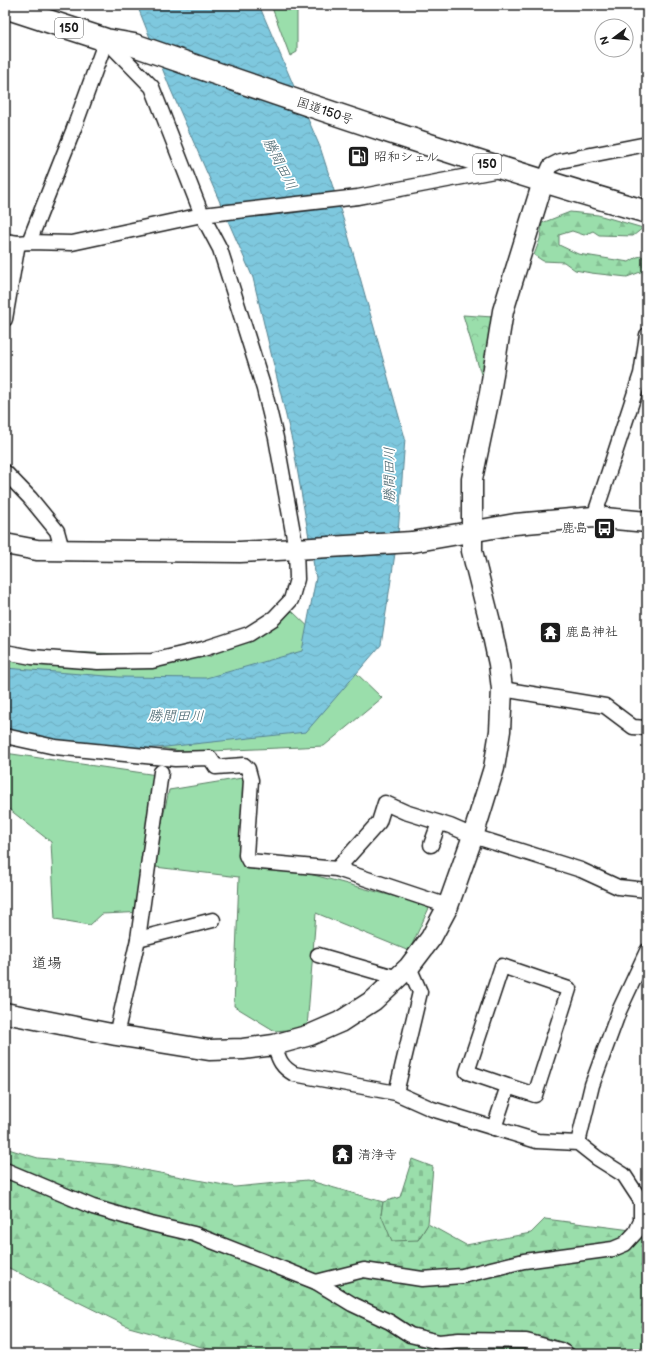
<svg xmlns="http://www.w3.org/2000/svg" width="652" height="1359" font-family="'Balsamiq Sans','Klee One',sans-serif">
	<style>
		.grass { fill: #9adeab; stroke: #5b7d64 }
		.forest { fill: url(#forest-firs); stroke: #5b7d64 }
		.cemetery { fill: url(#cemetery-stones); stroke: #5b7d64 }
		.park { fill: url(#park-crowns); stroke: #5b7d64 }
		.water { fill: url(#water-waves); stroke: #578390 }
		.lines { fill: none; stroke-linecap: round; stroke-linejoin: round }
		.street-casing { stroke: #1c1c1c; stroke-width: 17 }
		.secondary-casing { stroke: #1c1c1c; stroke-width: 23 }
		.highway-casing { stroke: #1c1c1c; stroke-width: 25 }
		.street { stroke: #fff; stroke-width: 14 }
		.secondary { stroke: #fff; stroke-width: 20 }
		.highway { stroke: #fff; stroke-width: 22 }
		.labels { text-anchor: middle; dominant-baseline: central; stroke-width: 3.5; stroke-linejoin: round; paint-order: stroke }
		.shield { fill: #fff; stroke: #606060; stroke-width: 1 }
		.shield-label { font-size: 12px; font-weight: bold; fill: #1c1c1c }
		.street-label { font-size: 13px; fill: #1c1c1c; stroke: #fff }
		.poi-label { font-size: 13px; fill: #1c1c1c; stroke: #fff; text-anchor: start }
		.water-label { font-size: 14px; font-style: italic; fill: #43616a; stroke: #fff }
		.quarter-label { font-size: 15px; fill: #1c1c1c; stroke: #fff }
	</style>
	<defs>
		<pattern id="forest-firs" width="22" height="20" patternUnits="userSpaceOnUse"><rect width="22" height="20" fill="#9adeab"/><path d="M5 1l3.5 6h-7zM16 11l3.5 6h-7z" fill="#84be93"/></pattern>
		<pattern id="cemetery-stones" width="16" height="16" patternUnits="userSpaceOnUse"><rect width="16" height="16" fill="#9adeab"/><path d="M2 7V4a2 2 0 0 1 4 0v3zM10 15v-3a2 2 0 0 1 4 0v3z" fill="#84be93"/></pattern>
		<pattern id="park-crowns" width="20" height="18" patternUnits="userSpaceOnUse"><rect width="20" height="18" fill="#9adeab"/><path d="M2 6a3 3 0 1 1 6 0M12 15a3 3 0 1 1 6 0" fill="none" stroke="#84be93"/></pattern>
		<pattern id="water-waves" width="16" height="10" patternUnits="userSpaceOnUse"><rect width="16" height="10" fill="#7ec8de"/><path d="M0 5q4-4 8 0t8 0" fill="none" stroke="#6cabbe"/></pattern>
	</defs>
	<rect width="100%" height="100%" fill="#fff"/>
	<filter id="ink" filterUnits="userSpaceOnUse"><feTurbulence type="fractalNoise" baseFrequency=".025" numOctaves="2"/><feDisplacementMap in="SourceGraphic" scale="8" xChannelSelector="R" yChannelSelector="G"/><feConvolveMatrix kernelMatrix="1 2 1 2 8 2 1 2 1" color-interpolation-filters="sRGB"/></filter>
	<g filter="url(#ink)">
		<g class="grass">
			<path d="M271,5H297V52L290,56Z"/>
			<path d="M292,611L382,698L324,746L188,752L5,725V650L209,657Z"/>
			<path d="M5,753L157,775L156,849L169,790L248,777L242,856L430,906L409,951L316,913L307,1028L275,1031L234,1006L239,877L155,867L146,912L102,914L90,925L55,919L51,842L5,806Z"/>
		</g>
		<g class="forest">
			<path d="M570,212L598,215L643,228L633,236L599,235L593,231L584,235L572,231L559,235V245L578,254L629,262L637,257L642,256L647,265L646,270L627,277L591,273L575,270L564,262L543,261L534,255L540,239L542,223Z"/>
			<path d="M5,1148L38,1158L117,1165L235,1187L307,1180L383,1202L381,1215L418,1240L428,1224L466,1245L531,1233L545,1219L647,1232V1354H227L129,1327L5,1266Z"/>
		</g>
		<path class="cemetery" d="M412,1159L433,1167L428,1224L418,1240L392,1241L381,1215L383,1202L400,1197Z"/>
		<path class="park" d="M463,315L493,317L483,381Z"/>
		<path class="water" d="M137,5H259L320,147L347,231L405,438L398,534L381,645L306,732L156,748L55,747L5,735V668L119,677L206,678L302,651L316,578L293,445L253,278L170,88Z"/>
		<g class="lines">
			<defs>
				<g id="street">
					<path d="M543,182L550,166L560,161L647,144"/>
					<path d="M5,241L18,243L29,242L72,243L202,215L358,197L499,170"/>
					<path d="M5,319L18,243"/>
					<path d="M5,472L30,498L57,531L62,549"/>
					<path d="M594,517L641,374L647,335"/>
					<path d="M5,652L32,657L98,662L152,661L203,649L249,634L274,618L291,600L297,579L296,549L276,438L264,389L220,249L202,215L152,87L106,40L73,131L29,242"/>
					<path d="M502,689L605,706L633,727L647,728"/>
					<path d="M5,736L55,747L175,759L210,758L216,767L244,765L248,769L251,780L246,855L249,861L337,869L379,822L385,803L405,812L450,826L473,836L581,870L618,887L647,890"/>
					<path d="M431,845L439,823"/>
					<path d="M337,869L448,906"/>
					<path d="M138,939L213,920"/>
					<path d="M318,955L398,978"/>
					<path d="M116,1035L138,939L161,772"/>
					<path d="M274,1045C279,1059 280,1066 294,1074L396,1093L432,1109L537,1141L578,1143L597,1158L624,1175L641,1201V1221L636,1232L625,1244L613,1249L524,1261L462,1276L422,1279L364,1270L316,1282"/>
					<path d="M396,1093L420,992L409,967"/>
					<path d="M494,1128L508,1086L467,1072L502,966L569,989L535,1095L508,1086"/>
					<path d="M578,1143L592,1085L619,1011L647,951"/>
					<path d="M5,1170L93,1207L151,1224L194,1234L316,1282L352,1304L390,1322L410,1335L439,1342L459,1340L526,1341L560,1350L567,1354"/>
				</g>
				<g id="secondary">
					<path d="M5,544L37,550L240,552L296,549L412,542L515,524L594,517L647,522"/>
					<path d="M5,1013L116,1035L209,1050L243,1049L274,1045L310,1035L340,1022L374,1000L409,967L431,938L448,906L473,836L494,768L500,731L502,689L499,664L490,622L472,551V479L490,393L503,311L543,182"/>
				</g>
				<path id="highway" d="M5,7L106,40L134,45C304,104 474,162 647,212"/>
			</defs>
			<use href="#street" class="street-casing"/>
			<use href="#secondary" class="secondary-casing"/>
			<use href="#highway" class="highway-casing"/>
			<use href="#street" class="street"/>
			<use href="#secondary" class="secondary"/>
			<use href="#highway" class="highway"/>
		</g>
	</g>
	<defs>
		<symbol id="fuel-square" viewBox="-11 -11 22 22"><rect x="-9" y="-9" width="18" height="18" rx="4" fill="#1c1c1c" stroke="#fff"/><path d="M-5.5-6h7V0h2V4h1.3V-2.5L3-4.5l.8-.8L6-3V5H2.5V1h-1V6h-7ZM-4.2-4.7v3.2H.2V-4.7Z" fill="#fff"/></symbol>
		<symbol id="bus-square" viewBox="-11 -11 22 22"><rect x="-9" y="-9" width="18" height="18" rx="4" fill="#1c1c1c" stroke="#fff"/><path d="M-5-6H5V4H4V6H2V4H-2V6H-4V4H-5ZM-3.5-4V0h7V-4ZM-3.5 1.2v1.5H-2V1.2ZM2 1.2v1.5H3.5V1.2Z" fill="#fff"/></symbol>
		<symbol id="temple-square" viewBox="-11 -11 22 22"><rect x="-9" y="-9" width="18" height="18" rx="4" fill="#1c1c1c" stroke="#fff"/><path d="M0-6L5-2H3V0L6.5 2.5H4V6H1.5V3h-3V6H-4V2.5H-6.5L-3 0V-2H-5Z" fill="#fff"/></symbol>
	</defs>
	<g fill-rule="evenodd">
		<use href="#fuel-square" x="346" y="144" width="25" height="25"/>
		<use href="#bus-square" x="592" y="516" width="25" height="25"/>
		<use href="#temple-square" x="538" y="620" width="25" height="25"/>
		<use href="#temple-square" x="330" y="1142" width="25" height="25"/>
	</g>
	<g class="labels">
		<g class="shield">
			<rect x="55" y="18" width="28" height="20" rx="3"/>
			<rect x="473" y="154" width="28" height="20" rx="3"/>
		</g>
		<g class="shield-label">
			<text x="69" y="28">150</text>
			<text x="487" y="164">150</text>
		</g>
		<g class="street-label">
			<text transform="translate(325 111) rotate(19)">国道150号</text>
		</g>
		<g class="poi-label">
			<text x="374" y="157">昭和シェル</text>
			<text x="588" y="528" text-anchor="end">鹿島</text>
			<text x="566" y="632">鹿島神社</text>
			<text x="358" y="1155">清浄寺</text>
		</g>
		<g class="water-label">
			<text transform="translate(280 164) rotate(63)">勝間田川</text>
			<text transform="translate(389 475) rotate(-90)">勝間田川</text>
			<text transform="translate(176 716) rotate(1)">勝間田川</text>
		</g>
		<g class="quarter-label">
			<text x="47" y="963">道場</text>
		</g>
	</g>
	<rect width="652" height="1359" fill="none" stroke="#fff" stroke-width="20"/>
	<rect x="10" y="10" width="632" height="1339" fill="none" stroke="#1c1c1c" stroke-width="1.5" filter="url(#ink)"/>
	<g transform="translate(614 38) rotate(254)"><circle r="19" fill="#ffffff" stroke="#a4a4a4"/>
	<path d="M0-3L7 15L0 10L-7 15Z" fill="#1c1c1c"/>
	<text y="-6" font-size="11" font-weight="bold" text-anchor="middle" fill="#1c1c1c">N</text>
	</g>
</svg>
